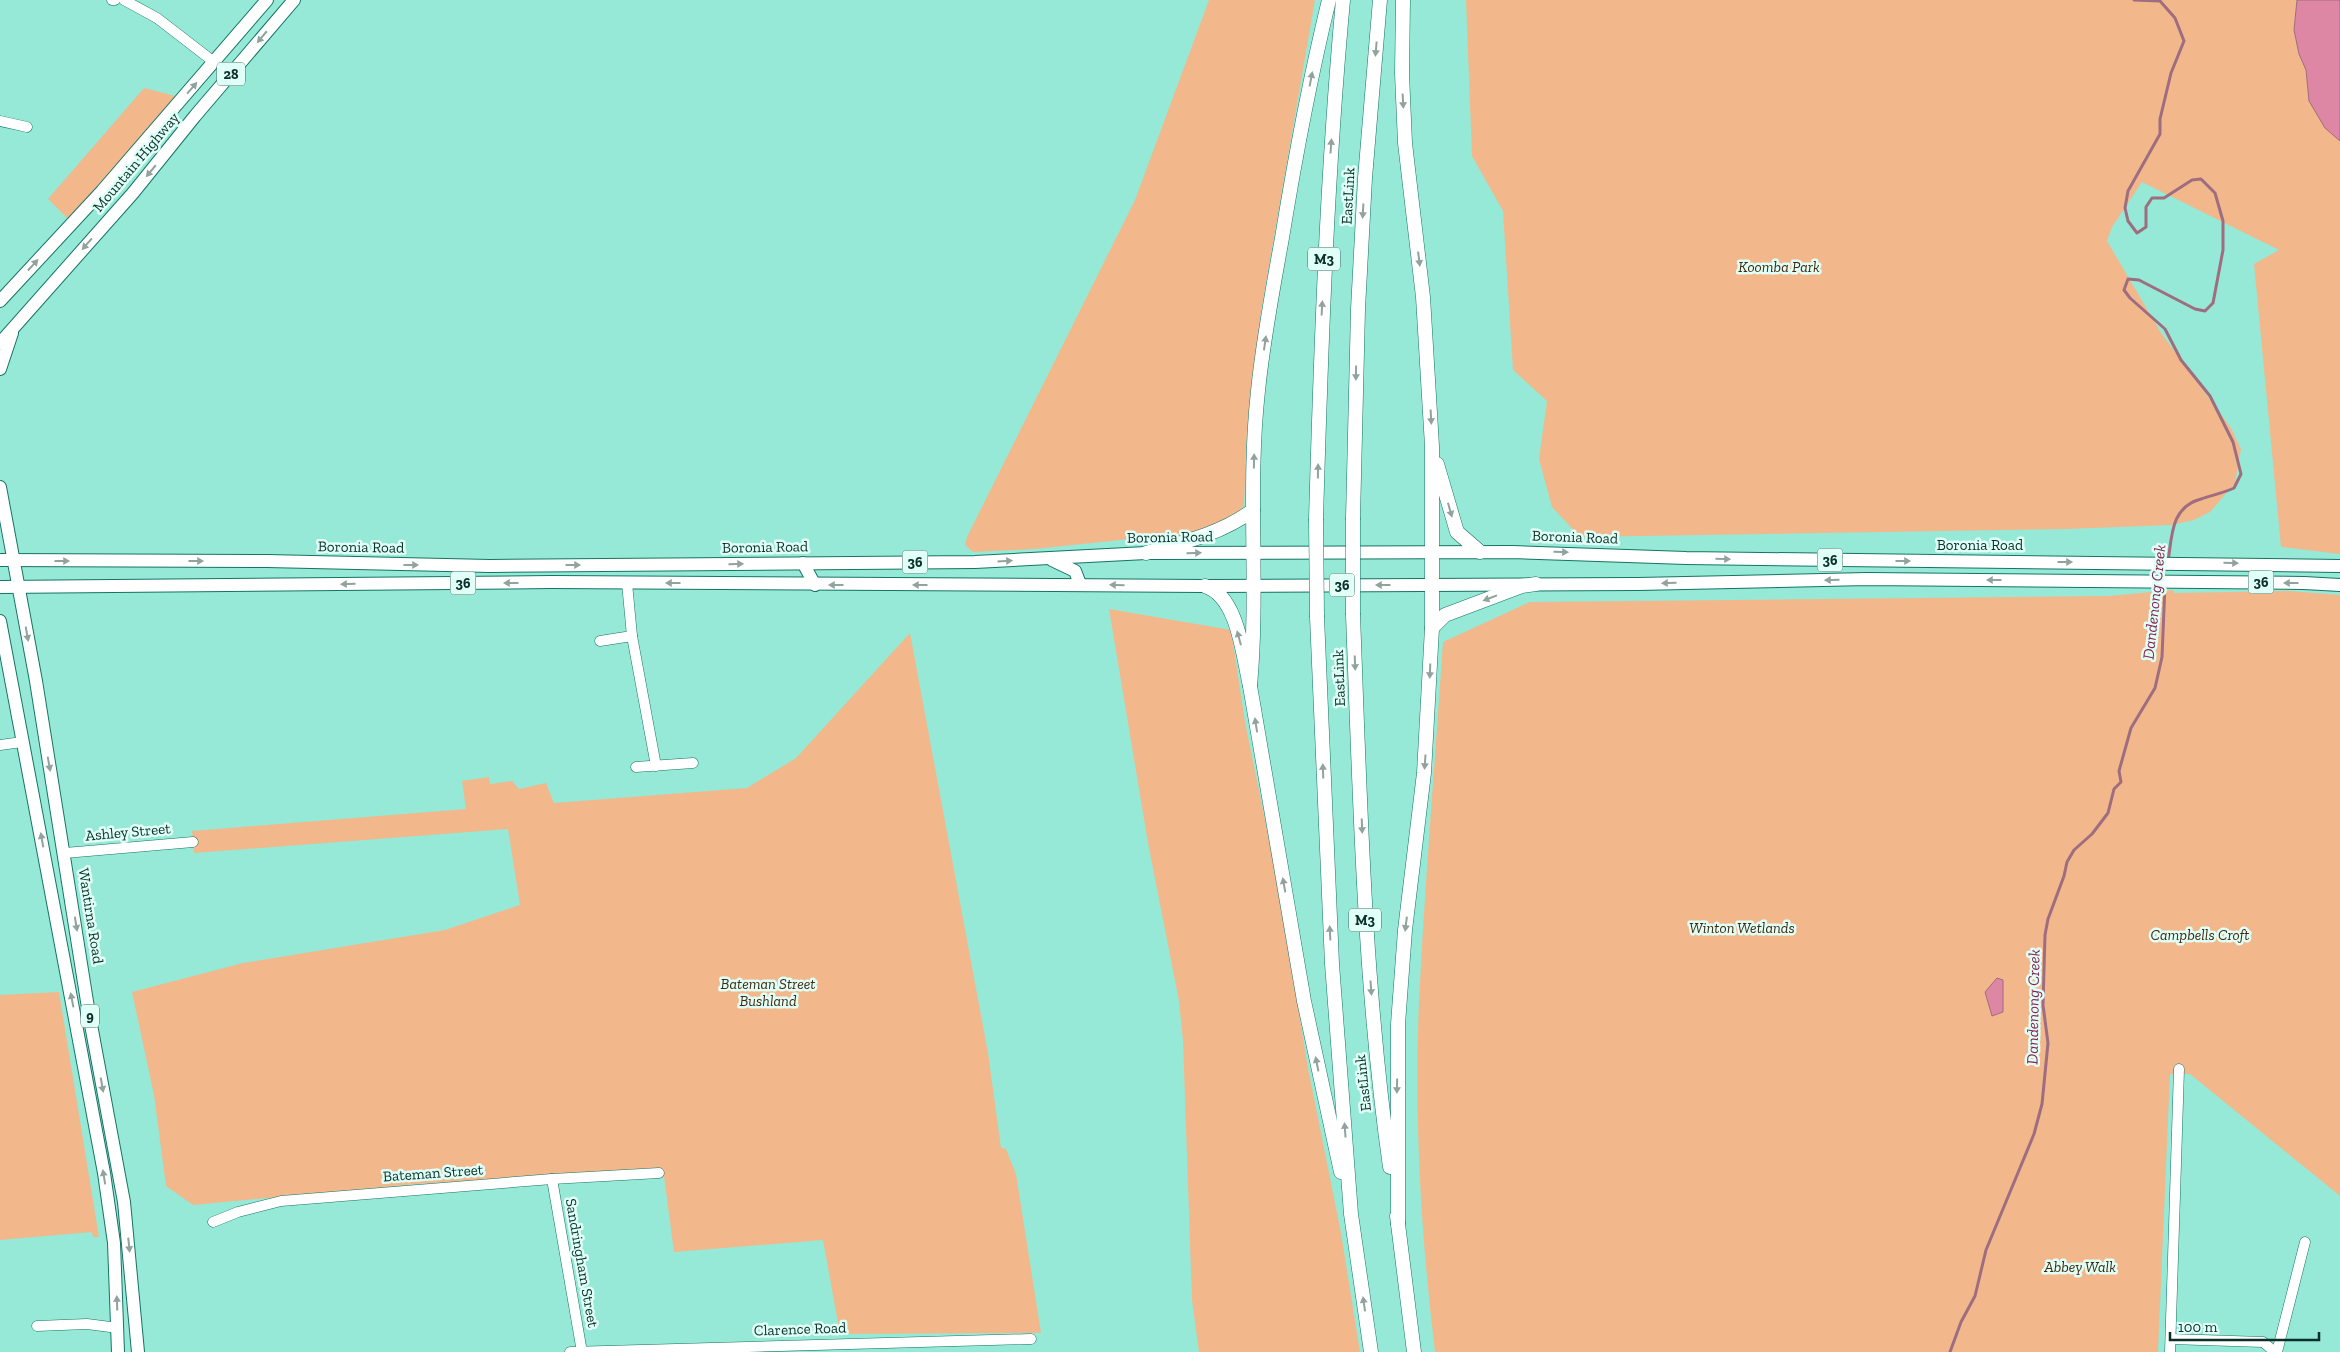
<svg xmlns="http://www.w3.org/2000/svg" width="2340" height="1352" font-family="'Zilla Slab',serif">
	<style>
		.green { fill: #f2b88c }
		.water { fill: #de87a5; stroke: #9f6d80 }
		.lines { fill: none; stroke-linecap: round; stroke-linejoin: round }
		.stream { stroke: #9f6d80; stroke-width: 3 }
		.minor-casing { stroke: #157464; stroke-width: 11 }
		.major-casing { stroke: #157464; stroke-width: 14 }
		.highway-casing { stroke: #157464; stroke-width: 15 }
		.minor { stroke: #fff; stroke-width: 10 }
		.major { stroke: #fff; stroke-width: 12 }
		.highway { stroke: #fff; stroke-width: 14 }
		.highway-bridge-casing { stroke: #157464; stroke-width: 15; stroke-linecap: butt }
		.highway-bridge { stroke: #fff; stroke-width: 14 }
		.oneway { fill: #91a29f }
		.labels { text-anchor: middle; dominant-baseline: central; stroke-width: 5; stroke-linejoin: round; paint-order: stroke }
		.shield { fill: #dffff7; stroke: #4b6e67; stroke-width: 1 }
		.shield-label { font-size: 14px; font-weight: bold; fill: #0b3029 }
		.street-label { font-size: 15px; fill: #0b3029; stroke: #dffff7 }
		.park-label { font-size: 15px; font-style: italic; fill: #43270e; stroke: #dffff7 }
		.water-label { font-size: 16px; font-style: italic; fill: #88224f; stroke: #dffff7 }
	</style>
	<rect width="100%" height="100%" fill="#95e9d6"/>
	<g class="green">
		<path d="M1209,0H1315L1261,312L1247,428L1244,505L1235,516L1186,536L1130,539L1034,549L973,552L965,545L967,537L1135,200Z"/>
		<path d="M1466,0H2340V554L2281,547L2254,264L2279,250L2142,182L2112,227L2107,241L2161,333L2231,428L2241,449L2235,483L2210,512L2194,520L2171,525L2067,529L1580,537L1552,507L1539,459L1547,401L1513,370L1503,211L1472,156Z"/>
		<path d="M144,88L183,98L72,223L48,199Z"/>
		<path d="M2173,590L2174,593L2289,591L2340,595V1196L2190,1074H2170L2158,1352H1435C1421,1236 1414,1118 1419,1001C1425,881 1435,762 1443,642L1530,602L2109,596Z"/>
		<path d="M1109,609L1231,630L1245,722L1281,899L1307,1063L1341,1233L1360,1352H1199L1192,1300L1183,1041L1179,1001L1148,843Z"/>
		<path d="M910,633L988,1053L1001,1148L1006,1149L1016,1174L1041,1333L840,1334L823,1240L674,1252L663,1169L417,1184L193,1205L166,1186L154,1095L132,992L243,963L445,930L520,905L508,829L194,853L192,831L466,809L462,781L489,777L490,784L512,781L519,789L546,783L554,803L747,788L796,758Z"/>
		<path d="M59,992L99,1237H93L92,1232L0,1240V995Z"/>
	</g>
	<g class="water">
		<path d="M2297,0H2340V141L2325,128L2309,101L2306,70L2299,54L2294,30Z"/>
		<path d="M1997,978L2003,980V1012L1992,1016L1985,992Z"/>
	</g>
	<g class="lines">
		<g class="stream">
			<path d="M2134,0L2160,1L2175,18L2184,41L2171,73L2160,119V134L2128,191L2125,208L2128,221L2137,233L2146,227V207L2152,198H2164L2192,180L2201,179L2215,193L2223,221V250L2213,303L2205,311L2195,309L2139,280L2128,279L2124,290L2130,298L2165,329L2181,360L2210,396L2233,442L2241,474L2234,488C2223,493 2213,495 2201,499C2171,507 2172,535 2168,562"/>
			<path d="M1950,1352L1961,1322L1975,1296L1986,1250L2034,1134L2042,1104L2048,1043L2043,1005L2045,935L2048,919L2064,876L2067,862L2074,850L2092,834L2108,813L2114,789L2121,782L2119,771L2131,728L2155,688L2162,657L2165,585"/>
		</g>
		<defs>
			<g id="minor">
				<path d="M112,0H115"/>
				<path d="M124,0L157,18L214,62"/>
				<path d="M0,121L27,127"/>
				<path d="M627,583L632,636L656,766"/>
				<path d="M600,641L632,636"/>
				<path d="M0,745L22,742"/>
				<path d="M636,767L693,763"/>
				<path d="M65,853L193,842"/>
				<path d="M552,1179L582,1352"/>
				<path d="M213,1222L238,1212L281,1201L552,1179L659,1173"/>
				<path d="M37,1326L87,1324L118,1328"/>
				<path d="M2171,1339L2263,1342L2275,1352"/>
				<path d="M570,1352L1031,1339"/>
				<path d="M2170,1352L2179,1069"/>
				<path d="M2277,1352L2305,1242"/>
			</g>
			<g id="major">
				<path d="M0,301L102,191L267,0"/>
				<path d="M0,343L133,193L195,116L294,0"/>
				<path d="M0,369L12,333"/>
				<path d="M0,487L36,681L89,1014L124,1202L138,1352"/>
				<path d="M0,560L267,561L490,566L975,562L1146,553L1512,552L1686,558L2340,566"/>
				<path d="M1052,560L1075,571L1080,584"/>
				<path d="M803,563L815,585"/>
				<path d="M0,587L552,582L1205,586L1638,584L1867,579L2304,583L2340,585"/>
				<path d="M0,621L104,1173L114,1243L118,1352"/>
			</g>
			<g id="highway">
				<path d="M1437,464L1457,532L1480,552"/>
				<path d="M1353,518L1358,309L1365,178L1380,0"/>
				<path d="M1316,519C1321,346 1327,173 1343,0"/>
				<path d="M1146,553C1182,543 1223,533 1253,510"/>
				<path d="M1205,586C1238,596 1243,656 1250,686L1304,1001L1341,1172"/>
				<path d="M1353,615C1360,799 1364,984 1390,1167"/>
				<path d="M1317,617L1332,964L1351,1214L1371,1352"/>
				<path d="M1432,628L1445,615L1522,586L1536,584"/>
				<path d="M1250,686C1259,588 1247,489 1258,391C1263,340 1273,288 1282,238C1295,158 1310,78 1329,0"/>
				<path d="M1397,1216L1414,1352"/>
				<path d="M1398,1224V1024L1405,930L1424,773L1432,628V446L1423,297L1405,143L1402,74L1403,0"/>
			</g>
		</defs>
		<use href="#minor" class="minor-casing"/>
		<use href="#major" class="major-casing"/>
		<use href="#highway" class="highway-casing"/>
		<use href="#minor" class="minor"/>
		<use href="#major" class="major"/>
		<use href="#highway" class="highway"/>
		<defs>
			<g id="highway-bridge">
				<path d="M1353,518V615"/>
				<path d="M1316,519L1317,617"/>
			</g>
		</defs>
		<use href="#highway-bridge" class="highway-bridge-casing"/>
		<use href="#highway-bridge" class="highway-bridge"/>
	</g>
	<defs><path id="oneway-solid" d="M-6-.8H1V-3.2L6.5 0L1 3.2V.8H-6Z" transform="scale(1.25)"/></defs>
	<g class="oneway">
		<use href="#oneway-solid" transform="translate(262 37) rotate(130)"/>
		<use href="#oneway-solid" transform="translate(1376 49) rotate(95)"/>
		<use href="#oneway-solid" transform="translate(1311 79) rotate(-79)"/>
		<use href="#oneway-solid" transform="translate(192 88) rotate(-49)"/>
		<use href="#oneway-solid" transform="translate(1403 101) rotate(87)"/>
		<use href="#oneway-solid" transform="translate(1331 146) rotate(-86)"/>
		<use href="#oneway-solid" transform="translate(151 171) rotate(130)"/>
		<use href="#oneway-solid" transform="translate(1363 211) rotate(93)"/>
		<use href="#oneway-solid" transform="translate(87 244) rotate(131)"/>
		<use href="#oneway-solid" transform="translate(1419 259) rotate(83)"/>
		<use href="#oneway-solid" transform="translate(33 265) rotate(-47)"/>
		<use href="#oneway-solid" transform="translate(1322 308) rotate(-87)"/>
		<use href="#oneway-solid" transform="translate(1265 343) rotate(-82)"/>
		<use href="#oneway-solid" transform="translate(1356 373) rotate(91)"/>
		<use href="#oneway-solid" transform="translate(1431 417) rotate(87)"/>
		<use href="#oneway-solid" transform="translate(1254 461) rotate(-89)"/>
		<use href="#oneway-solid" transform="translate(1318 471) rotate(-89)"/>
		<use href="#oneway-solid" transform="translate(1450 510) rotate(74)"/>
		<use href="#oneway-solid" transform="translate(1561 552) rotate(1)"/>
		<use href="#oneway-solid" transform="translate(1194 553) rotate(-1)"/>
		<use href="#oneway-solid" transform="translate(1723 559) rotate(1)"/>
		<use href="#oneway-solid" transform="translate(62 561)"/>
		<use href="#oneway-solid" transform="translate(196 561)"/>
		<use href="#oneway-solid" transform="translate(1005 561) rotate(-3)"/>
		<use href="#oneway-solid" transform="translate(1903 561)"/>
		<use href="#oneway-solid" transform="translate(2065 562)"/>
		<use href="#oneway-solid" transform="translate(2231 563) rotate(1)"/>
		<use href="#oneway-solid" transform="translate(736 564) rotate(-1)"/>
		<use href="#oneway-solid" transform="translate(411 565)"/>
		<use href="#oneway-solid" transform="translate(573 565)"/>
		<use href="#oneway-solid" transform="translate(1832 580) rotate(179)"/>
		<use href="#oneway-solid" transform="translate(1994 580) rotate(-180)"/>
		<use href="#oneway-solid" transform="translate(511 583) rotate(180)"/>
		<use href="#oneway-solid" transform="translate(673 583) rotate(-180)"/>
		<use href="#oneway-solid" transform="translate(1669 583) rotate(179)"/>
		<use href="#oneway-solid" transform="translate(2291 583) rotate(-180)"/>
		<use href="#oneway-solid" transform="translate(348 584) rotate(179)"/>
		<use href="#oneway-solid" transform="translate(836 585) rotate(180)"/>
		<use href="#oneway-solid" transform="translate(920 585) rotate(180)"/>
		<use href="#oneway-solid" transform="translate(1117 585) rotate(-179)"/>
		<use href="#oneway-solid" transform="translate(1383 585) rotate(180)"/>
		<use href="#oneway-solid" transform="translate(1490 598) rotate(159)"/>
		<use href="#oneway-solid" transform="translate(27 634) rotate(80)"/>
		<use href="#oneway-solid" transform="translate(1239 638) rotate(-105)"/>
		<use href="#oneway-solid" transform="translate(1355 663) rotate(88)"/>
		<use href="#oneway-solid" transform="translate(1430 671) rotate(92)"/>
		<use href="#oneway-solid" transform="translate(1256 725) rotate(-99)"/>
		<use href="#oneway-solid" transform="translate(1425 762) rotate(94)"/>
		<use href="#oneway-solid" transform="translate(49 764) rotate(80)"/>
		<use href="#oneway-solid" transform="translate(1323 771) rotate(-92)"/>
		<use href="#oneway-solid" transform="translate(1362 826) rotate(88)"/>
		<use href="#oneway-solid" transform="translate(42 840) rotate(-100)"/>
		<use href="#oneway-solid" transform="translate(1284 885) rotate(-100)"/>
		<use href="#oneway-solid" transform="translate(76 924) rotate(81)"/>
		<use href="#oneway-solid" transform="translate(1406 924) rotate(97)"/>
		<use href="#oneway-solid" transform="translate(1330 933) rotate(-93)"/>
		<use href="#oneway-solid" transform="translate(1371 988) rotate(86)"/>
		<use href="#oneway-solid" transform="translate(72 1000) rotate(-101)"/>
		<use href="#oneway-solid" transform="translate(1317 1064) rotate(-101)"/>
		<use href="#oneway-solid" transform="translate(102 1085) rotate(80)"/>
		<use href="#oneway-solid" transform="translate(1397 1086) rotate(91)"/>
		<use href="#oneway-solid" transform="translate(1345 1130) rotate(-94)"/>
		<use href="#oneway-solid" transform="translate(104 1177) rotate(-99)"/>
		<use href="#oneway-solid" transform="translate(129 1245) rotate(84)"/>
		<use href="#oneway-solid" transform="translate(117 1303) rotate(-92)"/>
		<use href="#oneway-solid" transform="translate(1364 1304) rotate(-98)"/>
	</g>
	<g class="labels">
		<g class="shield">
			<rect x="217" y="62.5" width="28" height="23" rx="4"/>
			<rect x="1308" y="247.5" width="32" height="23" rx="4"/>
			<rect x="1817.5" y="548.5" width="25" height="23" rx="4"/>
			<rect x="902.5" y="550.5" width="25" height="23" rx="4"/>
			<rect x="2248.5" y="570.5" width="25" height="23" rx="4"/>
			<rect x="450.5" y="571.5" width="25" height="23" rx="4"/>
			<rect x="1329.5" y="573.5" width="25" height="23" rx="4"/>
			<rect x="1349" y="908.5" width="32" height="23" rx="4"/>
			<rect x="81" y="1004.5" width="18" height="23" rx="4"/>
		</g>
		<g class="shield-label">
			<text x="231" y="74">28</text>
			<text x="1324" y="259">M3</text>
			<text x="1830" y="560">36</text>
			<text x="915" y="562">36</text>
			<text x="2261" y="582">36</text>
			<text x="463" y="583">36</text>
			<text x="1342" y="585">36</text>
			<text x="1365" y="920">M3</text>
			<text x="90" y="1016">9</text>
		</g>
		<g class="street-label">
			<text transform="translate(136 162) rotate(-50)">Mountain Highway</text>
			<text transform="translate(1348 196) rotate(-87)">EastLink</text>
			<text transform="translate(1170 537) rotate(-1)">Boronia Road</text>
			<text transform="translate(1575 537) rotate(2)">Boronia Road</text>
			<text x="1980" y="545">Boronia Road</text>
			<text transform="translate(361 547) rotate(1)">Boronia Road</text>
			<text transform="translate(765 547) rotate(-1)">Boronia Road</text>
			<text transform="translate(1339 678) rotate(-92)">EastLink</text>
			<text transform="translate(128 832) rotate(-5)">Ashley Street</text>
			<text transform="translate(91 916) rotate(81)">Wantirna Road</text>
			<text transform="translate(1363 1083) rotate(-96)">EastLink</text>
			<text transform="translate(433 1173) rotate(-4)">Bateman Street</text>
			<text transform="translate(582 1263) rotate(80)">Sandringham Street</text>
			<text transform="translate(800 1329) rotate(-2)">Clarence Road</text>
		</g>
		<g class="park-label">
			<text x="1779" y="267">Koomba Park</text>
			<text x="1742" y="928">Winton Wetlands</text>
			<text x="2200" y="935">Campbells Croft</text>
			<text x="768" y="984">Bateman Street<tspan x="768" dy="17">Bushland</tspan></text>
			<text x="2080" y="1267">Abbey Walk</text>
		</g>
		<g class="water-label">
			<text transform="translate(2154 602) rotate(-84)">Dandenong Creek</text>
			<text transform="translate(2033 1007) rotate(-89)">Dandenong Creek</text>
		</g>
	</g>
	<path d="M2170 1332v8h149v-8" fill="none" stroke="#0b3029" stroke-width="2.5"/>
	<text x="2178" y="1332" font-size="15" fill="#0b3029" stroke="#dffff7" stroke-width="4" paint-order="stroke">100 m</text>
</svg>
